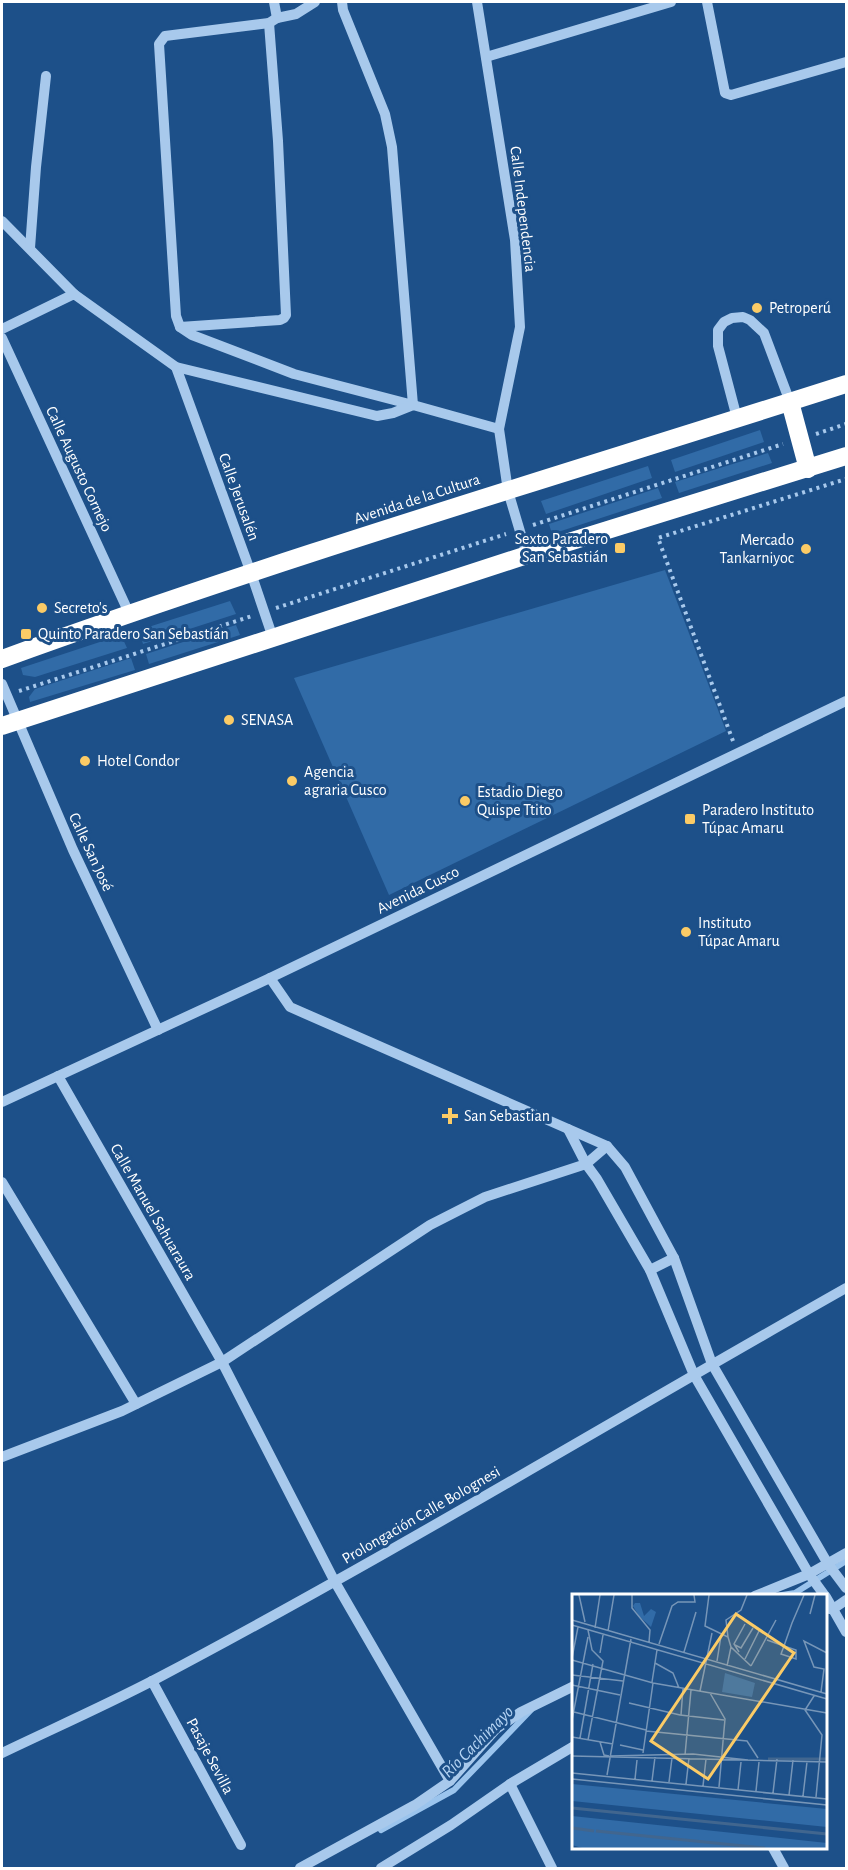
<svg xmlns="http://www.w3.org/2000/svg" width="848" height="1870" font-family="'Alegreya Sans',sans-serif">
	<style>
		.green { fill: #316ba7 }
		.lines { fill: none; stroke-linecap: round; stroke-linejoin: round }
		.stream { stroke: #9bc4ed; stroke-width: 6 }
		.path { stroke: #a8c9ec; stroke-width: 4; stroke-dasharray: 3 4.5; stroke-linecap: butt }
		.minor { stroke: #a8c9ec; stroke-width: 10 }
		.highway { stroke: #fff; stroke-width: 18 }
		.poi-dot { fill: #fbcb66; stroke: #1d5089; stroke-width: 2 }
		.labels { text-anchor: middle; dominant-baseline: central; stroke-width: 6; stroke-linejoin: round; paint-order: stroke }
		.street-label { font-size: 16px; fill: #fff; stroke: #1d5089 }
		.poi-label { font-size: 16px; fill: #fff; stroke: #1d5089; text-anchor: start }
		.water-label { font-size: 18px; font-style: italic; fill: #b4d3f3; stroke: #1d5089 }
		.inset-river { fill: none; stroke: #41668f; stroke-width: 3 }
		.inset-road { fill: none; stroke: #7796b8; stroke-width: 1.5 }
		.view { fill: #fbcb66; fill-opacity: 0.15; stroke: #fbcb66; stroke-width: 3 }
		.inset-edge { fill: none; stroke: #fff; stroke-width: 3 }
	</style>
	<rect width="100%" height="100%" fill="#1d5089"/>
	<g class="green">
		<path d="M760,430L764,442L675,472L671,460Z"/>
		<path d="M768,453L772,463L679,493L675,482Z"/>
		<path d="M648,466L652,478L546,514L541,501Z"/>
		<path d="M658,488L662,498L552,534L549,524Z"/>
		<path d="M665,570L726,731L389,895L294,678Z"/>
		<path d="M230,601L236,614L143,644L139,630Z"/>
		<path d="M236,625L240,635L149,664L146,654Z"/>
		<path d="M121,635L127,648L35,677L23,675L21,668Z"/>
		<path d="M131,658L135,670L30,702L29,697L35,689Z"/>
	</g>
	<g class="lines">
		<g class="stream">
			<path d="M776,1596L795,1593L846,1561"/>
			<path d="M381,1830L454,1790L531,1710"/>
		</g>
		<g class="path">
			<path d="M816,434L846,424"/>
			<path d="M533,525L783,444"/>
			<path d="M276,608L506,534"/>
			<path d="M19,691L252,616"/>
			<path d="M733,741L658,538L846,479"/>
		</g>
		<g class="minor">
			<path d="M274,2L277,18"/>
			<path d="M315,2L296,14L277,18L269,23L165,36L159,44L176,316L180,327L192,335L294,374L413,405L392,147L385,114L343,10L342,2"/>
			<path d="M477,2L515,240L520,327L499,429L508,491L527,555"/>
			<path d="M707,2L725,93L731,95L846,62"/>
			<path d="M486,57L671,2"/>
			<path d="M2,221L74,294"/>
			<path d="M30,248L36,167L46,76"/>
			<path d="M180,327L280,320L284,318L286,315L278,141L269,23"/>
			<path d="M2,329L74,294L176,367L377,416L393,413L413,405L499,429"/>
			<path d="M2,338L129,613"/>
			<path d="M176,367L251,573L273,638"/>
			<path d="M737,418L718,346V330L724,322L732,318L743,317L750,320L764,333L790,402"/>
			<path d="M2,684L73,850L158,1030"/>
			<path d="M270,978L290,1007L607,1146L625,1167L674,1258L712,1364L828,1564L846,1588"/>
			<path d="M58,1076L222,1362L335,1582L450,1781"/>
			<path d="M2,1102L270,978L846,701"/>
			<path d="M568,1129L586,1164L597,1179L650,1270L694,1375L809,1574L825,1596"/>
			<path d="M2,1182L136,1404"/>
			<path d="M650,1270L674,1258"/>
			<path d="M2,1457L122,1411L222,1362L430,1225L485,1197L586,1164L607,1146"/>
			<path d="M755,1596L809,1574L846,1553"/>
			<path d="M826,1597L846,1632"/>
			<path d="M829,1609H833L846,1600"/>
			<path d="M152,1681L241,1845"/>
			<path d="M2,1753C52,1729 104,1706 154,1680C389,1556 616,1418 846,1288"/>
			<path d="M510,1784L552,1868"/>
			<path d="M773,1848L784,1868"/>
			<path d="M300,1868L415,1805L450,1781L496,1729L521,1712L574,1686"/>
			<path d="M381,1868L451,1825L510,1784L574,1746"/>
		</g>
		<g class="highway">
			<path d="M790,402L808,469"/>
			<path d="M2,659C280,558 564,474 846,384"/>
			<path d="M2,726L527,555L846,456"/>
		</g>
	</g>
	<g class="poi-dot">
		<circle cx="757" cy="308" r="6"/>
		<rect x="614" y="542" width="12" height="12" rx="3"/>
		<circle cx="806" cy="549" r="6"/>
		<circle cx="42" cy="608" r="6"/>
		<rect x="20" y="628" width="12" height="12" rx="3"/>
		<circle cx="229" cy="720" r="6"/>
		<circle cx="85" cy="761" r="6"/>
		<circle cx="292" cy="781" r="6"/>
		<circle cx="465" cy="801" r="6"/>
		<rect x="684" y="813" width="12" height="12" rx="3"/>
		<circle cx="686" cy="932" r="6"/>
		<path d="M447 1107h6v6h6v6h-6v6h-6v-6h-6v-6h6z"/>
	</g>
	<g class="labels">
		<g class="street-label">
			<text transform="translate(523 209) rotate(83)">Calle Independencia</text>
			<text transform="translate(79 469) rotate(65)">Calle Augusto Cornejo</text>
			<text transform="translate(239 497) rotate(70)">Calle Jerusalén</text>
			<text transform="translate(417 499) rotate(-18)">Avenida de la Cultura</text>
			<text transform="translate(91 852) rotate(65)">Calle San José</text>
			<text transform="translate(418 890) rotate(-26)">Avenida Cusco</text>
			<text transform="translate(153 1212) rotate(60)">Calle Manuel Sahuaraura</text>
			<text transform="translate(421 1515) rotate(-30)">Prolongación Calle Bolognesi</text>
			<text transform="translate(210 1756) rotate(62)">Pasaje Sevilla</text>
		</g>
		<g class="poi-label">
			<text x="769" y="308">Petroperú</text>
			<text x="608" y="539" text-anchor="end">Sexto Paradero<tspan x="608" dy="18">San Sebastián</tspan></text>
			<text x="794" y="540" text-anchor="end">Mercado<tspan x="794" dy="18">Tankarniyoc</tspan></text>
			<text x="54" y="608">Secreto's</text>
			<text x="38" y="634">Quinto Paradero San Sebastián</text>
			<text x="241" y="720">SENASA</text>
			<text x="97" y="761">Hotel Condor</text>
			<text x="304" y="772">Agencia<tspan x="304" dy="18">agraria Cusco</tspan></text>
			<text x="477" y="792">Estadio Diego<tspan x="477" dy="18">Quispe Ttito</tspan></text>
			<text x="702" y="810">Paradero Instituto<tspan x="702" dy="18">Túpac Amaru</tspan></text>
			<text x="698" y="923">Instituto<tspan x="698" dy="18">Túpac Amaru</tspan></text>
			<text x="464" y="1116">San Sebastian</text>
		</g>
		<g class="water-label">
			<text transform="translate(478 1742) rotate(-45)">Río Cachimayo</text>
		</g>
	</g>
	<g transform="translate(572 1594)">
		<rect width="255" height="255" fill="#1d5089"/>
		<path d="M63,9H68L72,22L79,15L84,18L79,33L67,22L61,12ZM153,79L183,89L180,103L150,98ZM0,190L255,215V233L0,207ZM0,222L255,249V254H10L0,251Z" fill="#316ba7"/>
		<path class="inset-river" d="M196,165H255M0,214L255,240M0,234L22,237M24,237L193,254"/>
		<path class="inset-road" d="M7,1L13,28M60,1V14L78,36L77,48M137,1L133,32L156,43L159,53L179,72M238,20L243,1M0,26L255,100M0,31L255,105M23,34L28,1M36,37L42,1M156,43L154,26L169,16L175,1M195,46L212,52L224,56V65L209,60L212,52L220,29L232,1M87,50L100,12L106,8H123L122,1M163,51L169,54L181,34M112,58L124,18M167,58L162,50L173,30M28,59L31,41M0,64L6,33M173,65L187,37M0,66L81,89L255,119M145,67L149,42M83,69L101,79L107,94M155,72L159,53M179,72L204,26M0,81L51,87M80,88L85,56M0,91L48,101M128,97L140,39M249,98L252,75L242,73L232,47L255,59M138,99L153,125L147,193M242,102L233,116L250,141L244,203M57,109L108,121L152,126M2,118L74,136M109,121L111,94M0,126L16,43M74,137L175,147L186,164M0,143L41,150M8,144L21,70M16,146L31,67L20,56L16,36M28,148L32,161L37,162M48,151L71,156M71,159L81,89M113,161L119,96M0,162L255,168M38,162L121,160L176,166M0,179L255,205M35,181L59,45M0,185L255,211M63,185L65,166M80,187L83,163M97,188L100,164M114,190L117,164M131,192L134,165M166,196L169,168M184,197L187,168M201,199L205,165M217,201L221,166M231,202L235,168"/>
		<path class="view" d="M164,20L222,59L136,185L79,147Z"/>
		<rect width="255" height="255" class="inset-edge"/>
	</g>
	<rect width="848" height="1870" fill="none" stroke="#ffffff" stroke-width="6"/>
</svg>
